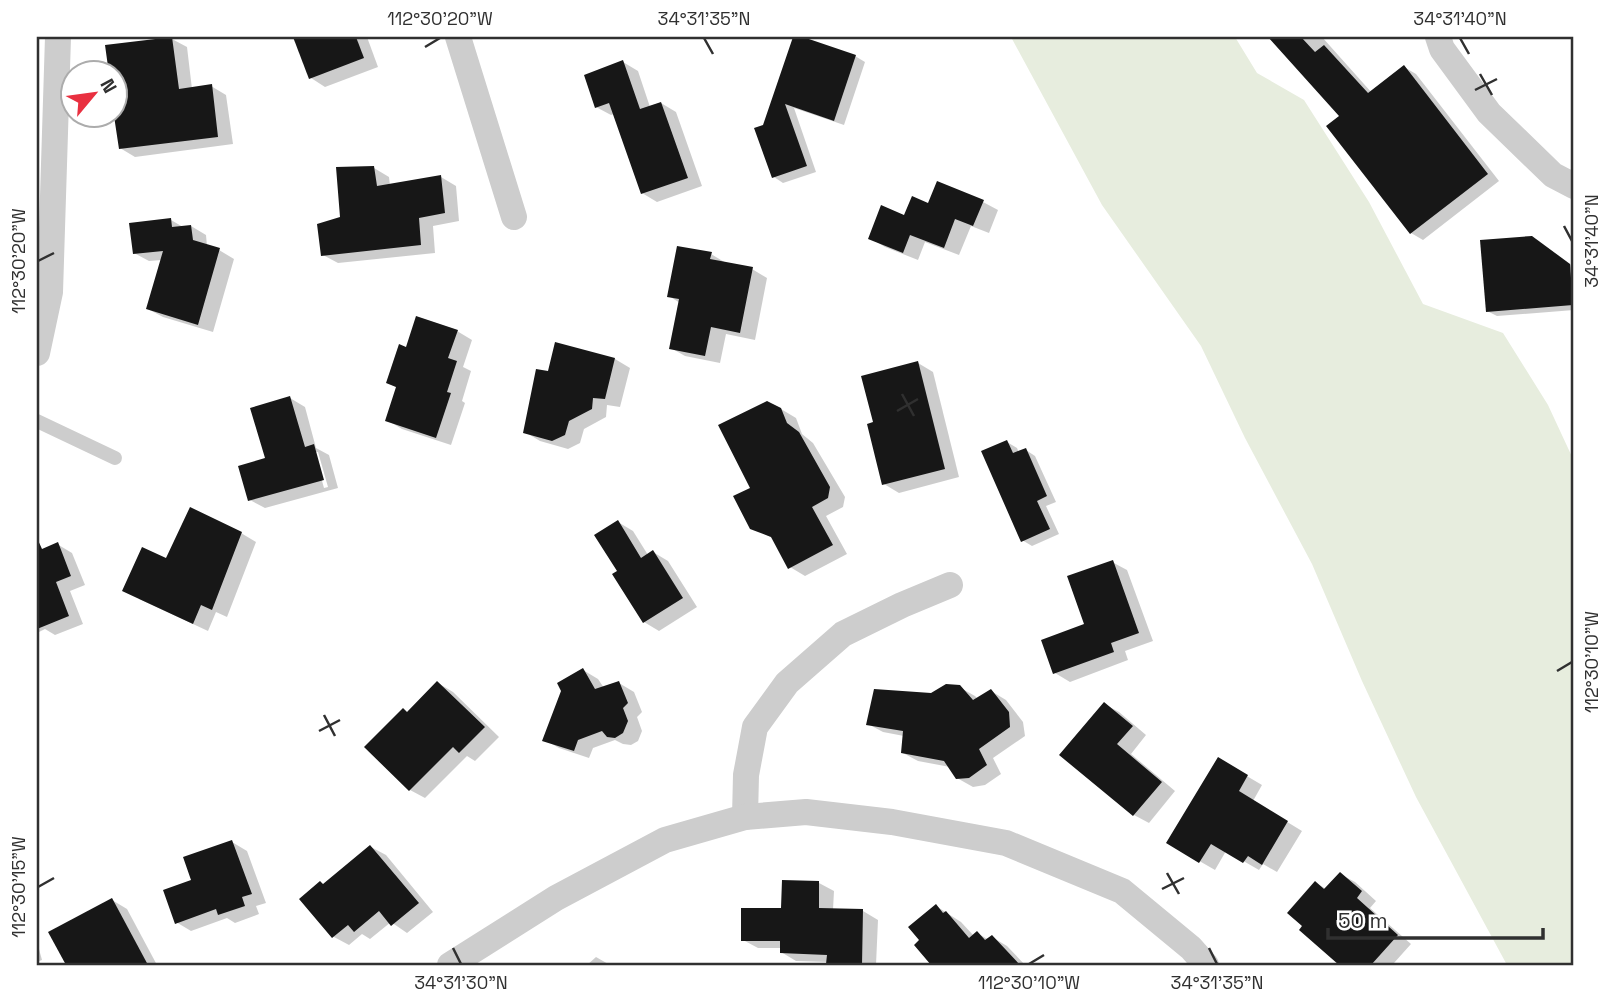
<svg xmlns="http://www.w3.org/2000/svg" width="1611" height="1002" font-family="'Space Grotesk',sans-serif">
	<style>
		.green { fill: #e7edde }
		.shadow { fill: #0003; fill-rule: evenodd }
		.building { fill: #171717 }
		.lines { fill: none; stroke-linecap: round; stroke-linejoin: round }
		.service { stroke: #cdcdcd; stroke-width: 14 }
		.minor { stroke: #cdcdcd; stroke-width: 26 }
		.ticks { fill: none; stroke: #303030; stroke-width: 2.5 }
		.neatline { fill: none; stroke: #303030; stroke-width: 2.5 }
		.ticks-label { font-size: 18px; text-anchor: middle; fill: #303030 }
	</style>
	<rect width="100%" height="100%" fill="#fff"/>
	<path class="green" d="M1011,37H1235L1257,73L1304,100L1369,202L1423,304L1503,333L1548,405L1574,461V965H1507L1416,797L1362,681L1312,564L1245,438L1201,346L1102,205Z"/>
	<g class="shadow">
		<path d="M295,37H367L378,67L325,87L311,78Z"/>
		<path d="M794,37L855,56L865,62L844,125L794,108L816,172L783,183L774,177L765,126Z"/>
		<path d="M1270,37H1322L1372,93L1404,67L1416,74L1499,181L1423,240L1411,233L1341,116Z"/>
		<path d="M172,39L187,47L192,89L211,86L226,95L233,144L135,157L120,148L116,110V74Z"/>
		<path d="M623,62L638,71L650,107L661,103L676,112L702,186L657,202L642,193L614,114L611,115L596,107Z"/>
		<path d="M374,168L389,177L390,186L441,177L456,186L459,221L433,226L435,253L338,263L323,255L342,218Z"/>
		<path d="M983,202L998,210L989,233L971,226L959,255L925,242L918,260L885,247L870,238L905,217Z"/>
		<path d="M171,220L183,227L191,226L206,235L207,246L219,250L234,259L213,332L163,317L148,309L162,260L149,261L134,253Z"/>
		<path d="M1532,237L1574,267V310L1497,316L1487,311Z"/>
		<path d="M678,248L711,254L726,263L752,269L767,278L755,340L726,334L720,363L685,356L671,348L680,303L669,296Z"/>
		<path d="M457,331L472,340L463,367L471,371L462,401L465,403L451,445L402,429L387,420L398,388L388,383L407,349Z"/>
		<path d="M556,344L615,359L630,368L620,407L607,405L606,417L584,429L580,443L568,449L540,441L525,432L549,373Z"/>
		<path d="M918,363L933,372L959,477L899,493L884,484L875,423Z"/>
		<path d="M290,398L305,407L316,448L329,455L338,488L265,508L250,500ZM314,452H318L328,487L324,488Z"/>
		<path d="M781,409L796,418L802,434L813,443L845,497L843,507L826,516L847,554L805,576L790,567L774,539L752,527V489Z"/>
		<path d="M1007,442L1017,448L1019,453L1026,450L1035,456L1056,502L1046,506L1059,534L1032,546L1022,540Z"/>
		<path d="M618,522L633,531L648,555L653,552L668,561L697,607L659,631L644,622L619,572Z"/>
		<path d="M241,533L256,542L227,617L216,612L208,631L139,599L167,560Z"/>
		<path d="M57,544L72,553L85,585L70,591L83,624L55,635L45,629L37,633V553Z"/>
		<path d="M1112,562L1127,570L1153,641L1125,651L1128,660L1070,682L1055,673L1086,625Z"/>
		<path d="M583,670L598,679L604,688L619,683L634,692L642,712L637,717L642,731L638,741L631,745L623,744L615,740L593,748L589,758L559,748L545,740Z"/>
		<path d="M438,683L453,692L499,737L475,761L467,756L425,798L410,790L409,713Z"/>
		<path d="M959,687L975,696L978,699L991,691L1006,700L1023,722L1025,736L993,758L1001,774L985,785L973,787L957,778L950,767L918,761L903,753L904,736L883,732L868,724L931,695Z"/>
		<path d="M1104,704L1119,712L1146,735L1131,754L1175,791L1149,823L1134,815Z"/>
		<path d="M1218,759L1262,785L1253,801L1302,831L1277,872L1263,864L1259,870L1226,851L1215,870L1168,843Z"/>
		<path d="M232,842L247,851L266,903L256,906L259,914L235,923L227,918L191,931L176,922L194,881Z"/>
		<path d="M371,847L386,855L433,912L407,933L391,922L370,939L362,934L349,945L334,937L302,899L325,885Z"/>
		<path d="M1340,874L1355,882L1376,901L1370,908L1411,944L1394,963L1396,965H1342L1301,929L1316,883L1326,889Z"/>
		<path d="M819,883L834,891L833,910L863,911L878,920L876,965H832L828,962L796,961L781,952V948H758L743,940Z"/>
		<path d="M112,900L127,909L157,965H68L50,933Z"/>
		<path d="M936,906L961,922L974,936L977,933L989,940L992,937L1007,946L1025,965H934L916,945L921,940Z"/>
		<path d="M37,942L42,960L37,962Z"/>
		<path d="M596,957L610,965H587Z"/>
	</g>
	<g class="building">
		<path d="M172,37L179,89L212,84L218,137L119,149L114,116L116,74H109L105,45Z"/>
		<path d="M293,37H356L364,58L309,79Z"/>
		<path d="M793,37H803L856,55L834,121L785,104L807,166L772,178L754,128L763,125Z"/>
		<path d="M1268,37H1301L1315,52L1324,45L1368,93L1404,65L1488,174L1410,234L1326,126L1339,116Z"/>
		<path d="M623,60L640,109L661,102L688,178L641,194L609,103L595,108L584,75Z"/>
		<path d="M374,166L377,186L441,175L445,213L419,218L421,245L321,256L317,224L340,217L336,167Z"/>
		<path d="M937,181L984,200L973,226L955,219L944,248L910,235L903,253L868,239L881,205L904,215L912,196L928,203Z"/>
		<path d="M171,218L172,227L191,225L193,240L220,248L198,325L146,309L163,251L133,254L129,223Z"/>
		<path d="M1532,236L1570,264L1573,305L1486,312L1480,240Z"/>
		<path d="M677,246L712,252L710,259L753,267L740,333L711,327L705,356L669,349L679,299L667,297Z"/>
		<path d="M416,316L458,330L448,358L457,361L447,392L451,393L436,438L385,421L396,387L386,383L399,344L406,347Z"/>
		<path d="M555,342L615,358L605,399L593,398L592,409L569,421L565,435L552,441L523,433L536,369L548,371Z"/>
		<path d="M918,361L945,469L882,485L867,424L873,422L861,376Z"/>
		<path d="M290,396L305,447L314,444L324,480L248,501L238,466L265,458L250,408Z"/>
		<path d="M767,401L781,408L787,423L799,432L830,487L828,498L812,507L833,545L788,569L771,537L750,529L733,496L750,488L718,425Z"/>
		<path d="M1007,440L1013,453L1026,448L1047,496L1037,501L1050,529L1021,542L981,451Z"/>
		<path d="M190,507L242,532L212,610L201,605L193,624L122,591L142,547L166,558Z"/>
		<path d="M618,520L641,558L653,550L683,598L643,623L612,574L617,571L594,535Z"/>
		<path d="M37,538L42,549L58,542L71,576L56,582L69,616L37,629Z"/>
		<path d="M1113,560L1139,633L1111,643L1114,652L1053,674L1041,640L1084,624L1067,576Z"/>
		<path d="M583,668L595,689L619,681L628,703L623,708L628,721L623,733L615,738L607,737L602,731L578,740L574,751L542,741L561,691L557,683Z"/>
		<path d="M437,681L485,727L459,753L453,747L409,791L364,747L403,708L407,712Z"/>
		<path d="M946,684L960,685L973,700L991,689L1009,712L1010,727L979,749L987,765L969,778L956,779L944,761L901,753L903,731L866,725L874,689L931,693Z"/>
		<path d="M1104,702L1133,726L1117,744L1162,782L1133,816L1059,755Z"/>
		<path d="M1218,757L1248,775L1239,791L1288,821L1262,865L1248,856L1243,863L1211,844L1199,863L1166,843Z"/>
		<path d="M232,840L252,894L242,897L245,906L218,915L216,909L175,924L163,890L191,880L183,857Z"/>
		<path d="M370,845L419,903L391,926L379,911L354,932L348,925L332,938L299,899L320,881L323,884Z"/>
		<path d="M1340,872L1362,891L1357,898L1398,935L1371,965H1339L1299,930L1302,926L1287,913L1315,881L1324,889Z"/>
		<path d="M782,880L819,881V908L863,909L862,965L826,964L827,955L780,953V941H741V908H781Z"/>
		<path d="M112,898L148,965H66L48,932Z"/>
		<path d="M936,904L943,913L946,911L969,938L977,931L985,940L992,935L1020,965H931L914,945L919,940L908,927Z"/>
	</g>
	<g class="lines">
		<path class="service" d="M37,421L115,458"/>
		<g class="minor">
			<path d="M458,37L514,217"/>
			<path d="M1438,37L1442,49L1489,113L1553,175L1574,186"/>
			<path d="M37,353L50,292L58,37"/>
			<path d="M745,817L746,775L755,727L787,683L843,634L902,605L950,585"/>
			<path d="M450,965L556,898L665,840L745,817L806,812L892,822L1006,843L1122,891L1191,948L1206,965"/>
		</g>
	</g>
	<path class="ticks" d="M704,38L713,54M1460,38L1469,54M425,47L440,38M1480,74L1492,95M1475,90L1497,79M1564,226L1572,241M38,261L54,253M902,394L914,416M897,411L918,399M1557,671L1572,662M324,715L335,736M319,731L340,720M1167,873L1179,894M38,887L54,878M1162,889L1184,878M453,948L461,964M1209,948L1217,964M1029,964L1044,955"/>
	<rect width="1611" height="1002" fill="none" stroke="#ffffff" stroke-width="77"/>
	<g transform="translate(94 94) rotate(61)"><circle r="33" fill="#ffffff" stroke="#acacac" stroke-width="2"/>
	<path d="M0-5L12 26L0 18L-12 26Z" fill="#e93040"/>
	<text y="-10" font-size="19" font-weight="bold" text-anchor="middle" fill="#303030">N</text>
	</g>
	<path d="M1328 928v10h215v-10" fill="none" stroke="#303030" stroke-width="3.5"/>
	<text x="1338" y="928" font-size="21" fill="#303030" stroke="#ffffff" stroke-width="5" paint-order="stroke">50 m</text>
	<rect x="38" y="38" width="1534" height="926" class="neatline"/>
	<g class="ticks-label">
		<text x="440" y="25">112°30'20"W</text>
		<text x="704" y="25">34°31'35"N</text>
		<text x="1460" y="25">34°31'40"N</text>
		<text transform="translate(1592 241) rotate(-90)" y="6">34°31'40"N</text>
		<text transform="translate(19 261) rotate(-90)" y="6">112°30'20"W</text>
		<text transform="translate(1592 662) rotate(-90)" y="6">112°30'10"W</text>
		<text transform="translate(19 887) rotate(-90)" y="6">112°30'15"W</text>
		<text x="461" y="989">34°31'30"N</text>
		<text x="1029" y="989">112°30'10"W</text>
		<text x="1217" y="989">34°31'35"N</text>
	</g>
</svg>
